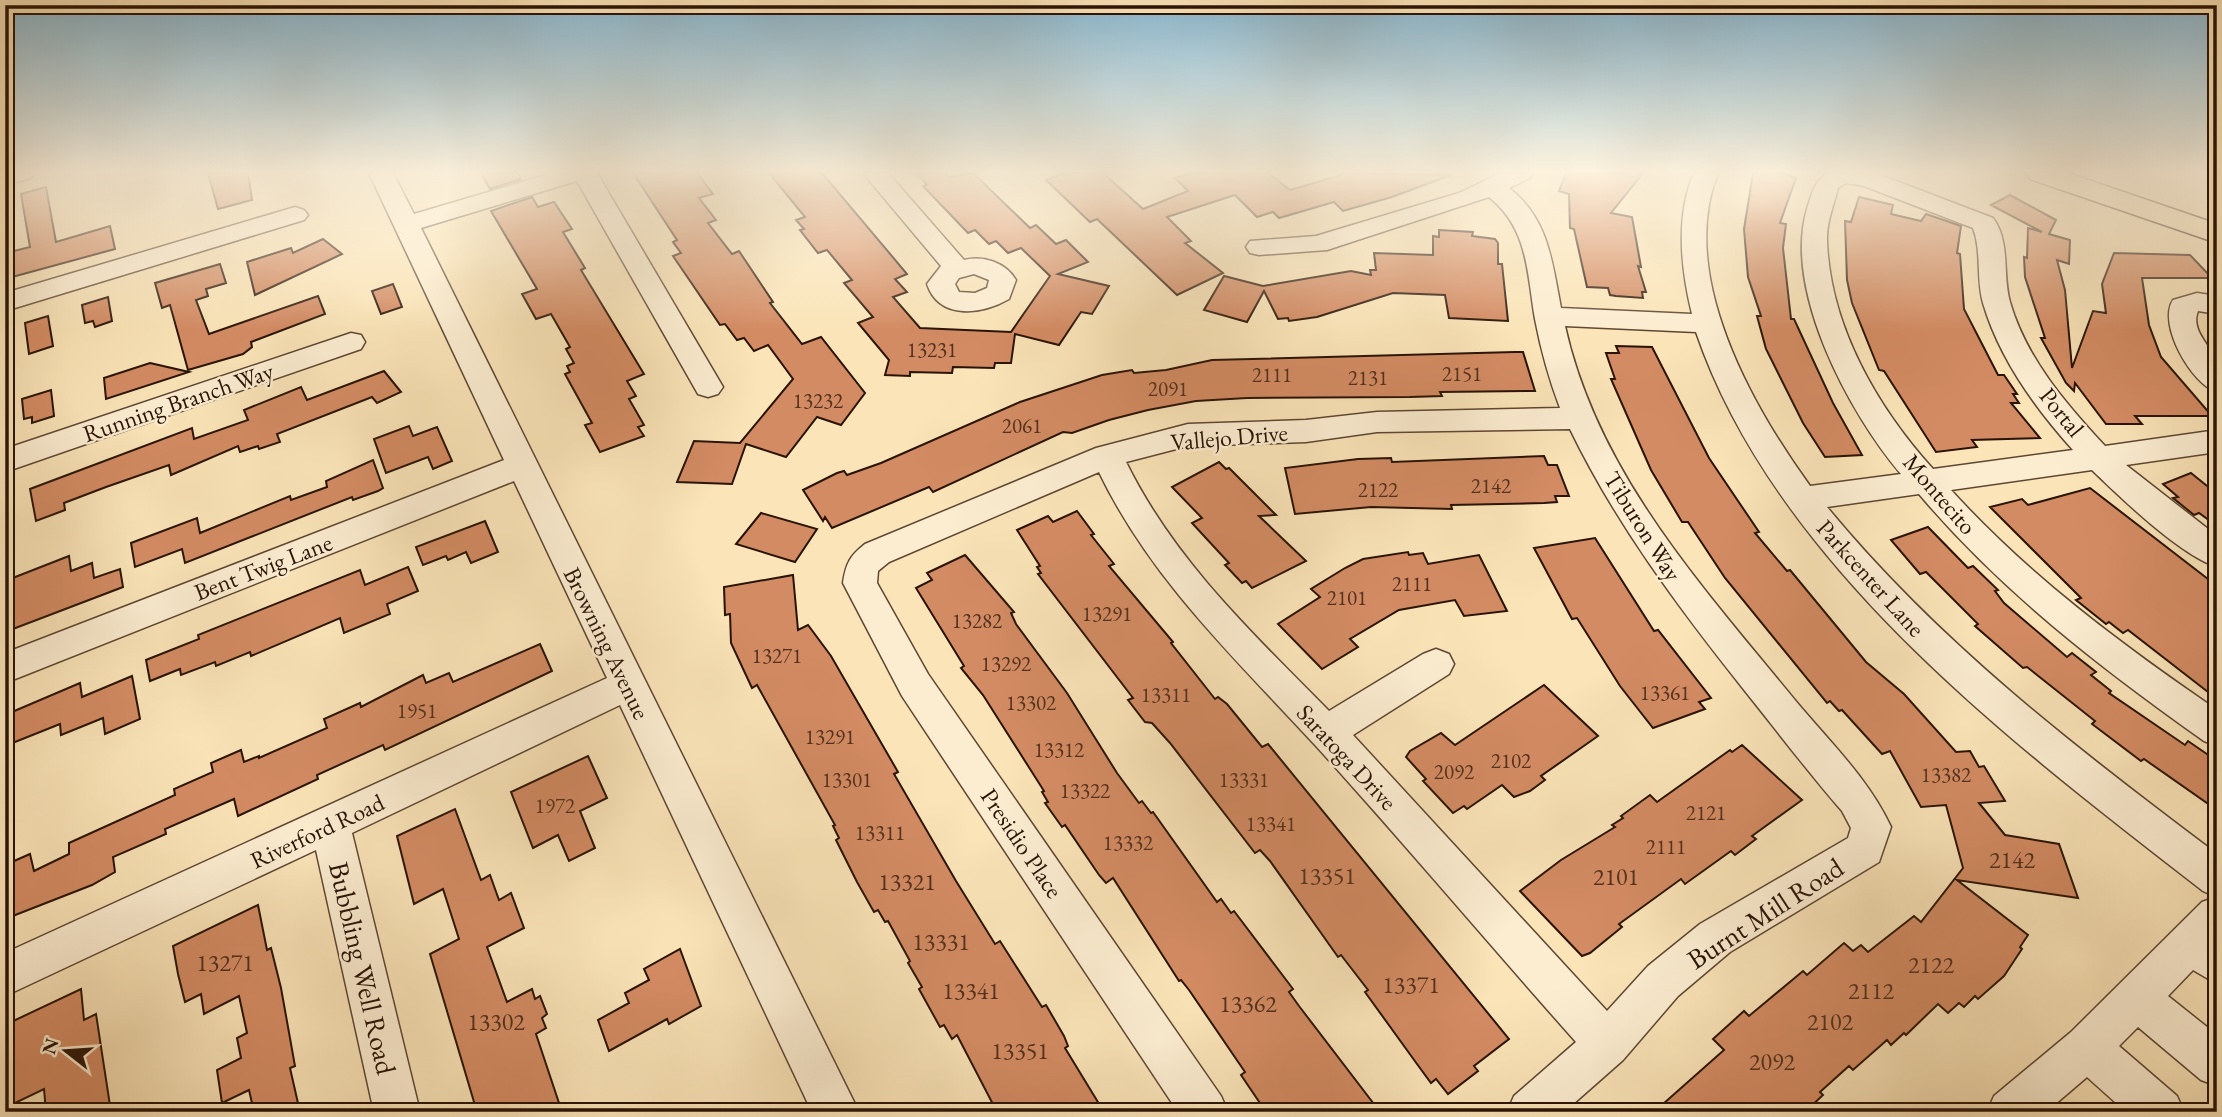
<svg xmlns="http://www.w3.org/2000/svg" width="2222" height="1117" font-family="'EB Garamond',serif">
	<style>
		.building { fill: #d38b63; stroke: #291307; stroke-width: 2 }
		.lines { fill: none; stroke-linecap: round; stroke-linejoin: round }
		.minor-casing { stroke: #5d4733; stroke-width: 3 }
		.major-casing { stroke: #291307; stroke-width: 3 }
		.minor { fill: #fcedd1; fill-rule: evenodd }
		.major { fill: #fae4b8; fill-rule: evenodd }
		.labels { text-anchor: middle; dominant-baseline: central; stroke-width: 5; stroke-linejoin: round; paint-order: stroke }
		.number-label { font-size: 21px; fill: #54311e }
		.street-label { font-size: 24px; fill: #291307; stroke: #fcedd1 }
		.near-number-label { font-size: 24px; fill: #54311e }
		.near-street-label { font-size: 28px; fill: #291307; stroke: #fcedd1 }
	</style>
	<rect width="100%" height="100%" fill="#fae4b8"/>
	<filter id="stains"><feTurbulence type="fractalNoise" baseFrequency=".00286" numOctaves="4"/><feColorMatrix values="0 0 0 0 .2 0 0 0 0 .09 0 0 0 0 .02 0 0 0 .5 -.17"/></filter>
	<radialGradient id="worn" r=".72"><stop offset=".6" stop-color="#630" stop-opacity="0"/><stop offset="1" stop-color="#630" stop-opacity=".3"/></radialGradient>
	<g class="building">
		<path d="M208,173H248L252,200L218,209Z"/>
		<path d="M481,173H518L521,179L490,189Z"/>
		<path d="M633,173H697L713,194L699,198L716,220L708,223L732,254L739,251L773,302L770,303L802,344L821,337L865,393L841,425L817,417L786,457L746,444L732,484L677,482L694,441L740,443L793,379L768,345L754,351L744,338L737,340L725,324L720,325L673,256L681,253L673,242L677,240Z"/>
		<path d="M769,173H822L907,274L895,279L907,292L893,297L920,328L1011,332L1050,276L1021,248L1008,253L996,241L989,244L975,230L968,233L923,186L927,185L916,173H945L949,177L973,173L1030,228L1036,225L1056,244L1066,240L1088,262L1058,274L1109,286L1092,314L1081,312L1059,345L1015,334L1011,363H995L994,368L953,367L952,373L910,372V376L885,375L889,360L858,323L873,317L844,283L852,280L827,250L818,253L800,230L804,229L796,220L805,217Z"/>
		<path d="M1064,173H1103L1143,209L1188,191L1175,178L1192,173H1268L1290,190L1348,173L1451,175L1392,197L1343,211L1334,202L1279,218L1273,212L1257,217L1235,195L1167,217L1191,241L1185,243L1223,273L1177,295L1097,219L1090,222L1046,180Z"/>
		<path d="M1566,173H1643L1611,213L1632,217L1641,267L1638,266L1646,292H1642L1643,298L1616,296L1610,295L1608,288L1587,287L1574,229L1570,228L1569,194L1559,191Z"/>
		<path d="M1753,173H1782L1796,178L1780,223L1786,224L1783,248L1791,319H1794L1833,403L1862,455L1825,457L1803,423L1766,349L1757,316H1761L1748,277L1744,229Z"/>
		<path d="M46,187L56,242L110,226L115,249L5,279V260L11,259L10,252L30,247L21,194Z"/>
		<path d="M2010,195L2056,220L2049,234L2070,240L2069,264L2057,260L2065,290L2072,368L2093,311L2106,313L2102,284L2114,253L2190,255L2212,278H2142L2149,325L2161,357L2212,416H2135L2142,424H2106L2075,383L2074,391L2066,383L2041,338H2045L2025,277L2024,257L2027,258L2028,228L2042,232L1991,205Z"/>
		<path d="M532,197L538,207L554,202L572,229L563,232L585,268L581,270L644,374L627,381L636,396L629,399L644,425L638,427L644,436L600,452L585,425L592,423L565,374L570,372L567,366L574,363L566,349L570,347L551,314L536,319L522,294L537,289L491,211Z"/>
		<path d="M1859,197L1893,205L1891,214L1921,221L1926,214L1961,226L1957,253L1960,254L1964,309L1998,375H2004L2017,394H2013L2019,403H2011L2040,438L1972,440L1977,447L1936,452L1884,371L1879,370L1852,303L1847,280L1845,221L1851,222Z"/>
		<path d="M1439,230L1473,232L1472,236L1495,239L1498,243V264H1502L1508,321L1449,318L1445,295L1393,293L1317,317L1289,321L1288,318L1278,319L1264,291L1247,322L1204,310L1224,276L1263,286L1351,271L1371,275L1370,270H1376L1374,253L1433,255V236L1439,237Z"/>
		<path d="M323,239L342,254L255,295L247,262L291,248L293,253Z"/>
		<path d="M220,264L226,283L206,289L208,296L196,300L209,334L318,296L325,314L251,342L252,347L243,354L188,370L170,305L162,308L155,283Z"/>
		<path d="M393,284L402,307L381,314L372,291Z"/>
		<path d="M108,297L112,321L95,327L93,321L85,323L82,305Z"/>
		<path d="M48,316L53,346L29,354L25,323Z"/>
		<path d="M1616,346L1652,347L1709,458L1759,532L1755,533L1787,571L1790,570L1866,662L1904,694L1956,752L1970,751L1979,767L1984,766L2005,801L1979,803L2005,835L2059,844L2078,898L1957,880L2028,935L2020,947L2022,949L2004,976L1978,999L1975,996L1964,1007L1959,1003L1948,1013L1938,1004L1906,1035L1904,1033L1891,1045L1887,1040L1853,1070L1849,1066L1820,1092L1823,1095L1805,1112H1654L1724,1050L1713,1039L1744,1011L1749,1016L1803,971L1807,975L1844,943L1853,951L1861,945L1868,952L1914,916L1921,922L1963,868L1946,805L1921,807L1890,751L1882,754L1842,710L1839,711L1830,701L1827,703L1725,578L1688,522H1682L1651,470L1611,379H1615L1606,353H1619Z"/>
		<path d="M1515,352H1523L1535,391L1440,392L1442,396L1410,397L1247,398L1196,401L1148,410L1109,420L1072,433L1063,432L933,492L929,487L832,528L825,517L823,521L803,490L837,473L844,471L847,475L881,463L1020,402L1102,375L1132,370L1134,373L1166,370L1212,360Z"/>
		<path d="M150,363L189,372L106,399L104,378Z"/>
		<path d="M384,371L401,392L377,403L372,397L277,434L280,442L259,449L258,446L240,452L238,446L171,475L169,465L106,487L64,503L65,510L36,521L30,489L192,428L194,439L248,420L244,410L301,387L307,400Z"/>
		<path d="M51,390L54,416L32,423V417L24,419L22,399Z"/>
		<path d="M409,426L413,436L437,427L452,461L433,469L428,457L386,473L374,439Z"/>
		<path d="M1544,456L1548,465H1557L1569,496H1555L1557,502L1544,503L1451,505L1452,509L1371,507L1295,514L1285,468L1358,459L1391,458L1392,462Z"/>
		<path d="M373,460L383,488L378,491L353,500L352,497L185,563L182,549L135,567L131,543L197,518L200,533L290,496L291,500L327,487L326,481Z"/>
		<path d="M1219,462L1226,469L1229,468L1276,515L1259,516L1306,561L1252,588L1246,581L1242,583L1225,565L1229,563L1192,523L1202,518L1172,487Z"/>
		<path d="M2191,473L2217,494V526L2199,513L2194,515L2173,498L2178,497L2163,484Z"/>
		<path d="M2090,488L2217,586V699L2128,630L2123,633L2109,622L2106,624L2076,600L2081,598L1990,507L2022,499L2028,505Z"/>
		<path d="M1077,511L1094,534L1091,535L1114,564L1109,566L1173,642L1171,643L1215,699L1218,697L1227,704L1262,747L1268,744L1509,1039L1474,1066L1478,1071L1448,1094L1436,1079L1431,1083L1417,1064L1365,992L1368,990L1341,955L1338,957L1270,861L1260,850L1255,853L1170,743L1152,723L1145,722L1128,700L1133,698L1038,574L1041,573L1037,567L1040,566L1017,530L1048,516L1053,522Z"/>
		<path d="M761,513L817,529L795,562L736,544Z"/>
		<path d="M485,521L498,552L471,563L466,552L448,560L446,556L423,565L416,547Z"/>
		<path d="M1928,527L1968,568L1973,566L1998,590L1995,591L2004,603L2067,657L2072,653L2096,672L2091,675L2111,691L2109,693L2185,745L2188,741L2217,761V810L2144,759L2141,761L2092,724L2095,721L2027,667L2023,668L1975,626L1978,624L1926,572L1920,574L1891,540Z"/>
		<path d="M1595,538L1654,631L1658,630L1711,698L1699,702L1705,709L1653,728L1620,686L1577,618L1572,619L1534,548Z"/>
		<path d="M1408,552L1409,555L1423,553L1428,564L1479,555L1507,611L1464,616L1455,600L1399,610L1350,639L1358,647L1322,669L1278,624L1320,597L1311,589L1345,568L1363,559Z"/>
		<path d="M965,555L1014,612L1011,613L1016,624L1067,693L1117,773L1139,803L1142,801L1151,813L1153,812L1217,902L1221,899L1231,913L1234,911L1293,989L1289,992L1299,1006L1380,1112H1266L1241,1075L1245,1072L1189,990L1181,980L1179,981L1113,878L1106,883L1099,875L1065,825L1062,827L1045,803L1048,802L1042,792L1044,791L983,695L961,668L964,666L916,588L932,580L927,573Z"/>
		<path d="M69,556L71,571L92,563L94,578L120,569L123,587L5,632V581Z"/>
		<path d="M408,567L418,591L387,604L390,614L344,633L340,618L251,656L250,652L216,666L215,662L181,675L180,669L150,681L146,660L199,639L198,635L360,570L365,585Z"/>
		<path d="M793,575L798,630L808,625L831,656L898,772L894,774L956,881L995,944L1000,941L1042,1007L1046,1005L1064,1036L1068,1046L1065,1048L1104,1112H997L957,1035L952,1039L944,1025L940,1027L919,989L922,987L908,963L910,961L888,921L885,922L878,910L874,912L857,882L836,840L839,838L833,826L835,825L757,685L752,688L731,643L730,614L725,615L724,587Z"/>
		<path d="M540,644L552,671L385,750L383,745L317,775L318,779L238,816L234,799L165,829L166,834L113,857L115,872L92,885L5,919V865L30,854L34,871L69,854V843L175,795L174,789L213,772L211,763L241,750L244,762L259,756V758L327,728L324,719L360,703L361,707L423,675L426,683L449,673L453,682Z"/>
		<path d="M132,676L140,719L105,734L103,718L61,735L60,724L5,746V715L80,683L82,697Z"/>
		<path d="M1544,685L1598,736L1541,776L1545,780L1530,791L1514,797L1502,785L1467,809L1464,806L1453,813L1423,781L1426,779L1406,757L1410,751L1441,733L1455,745Z"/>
		<path d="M1742,745L1802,800L1752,836L1756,839L1735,855L1731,851L1685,884L1681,879L1619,924L1622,927L1590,953L1582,956L1520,891L1561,860L1615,827L1612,825L1623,818L1621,816L1650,795L1657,802L1730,750L1732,752Z"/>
		<path d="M588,756L607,798L580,811L595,848L569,861L558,835L533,848L511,792Z"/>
		<path d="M455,809L481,880L490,875L499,900L511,893L524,928L487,947L507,1002L532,989L535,999L540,996L547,1014L542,1018L546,1028L536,1034L562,1112H477L430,954L459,939L443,889L414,904L397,836Z"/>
		<path d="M258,905L267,950L271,948L281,988L295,1066L290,1068L300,1112H254L249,1090L222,1103L217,1070L241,1058L237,1038L247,1033L239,996L204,1014L201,994L185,1002L178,974L173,946Z"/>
		<path d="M680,949L701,1006L669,1024L667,1019L609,1051L598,1020L629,1003L625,993L649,980L644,969Z"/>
		<path d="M81,989L84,1020L96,1014L111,1112H46L44,1089L11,1105L9,1023Z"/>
	</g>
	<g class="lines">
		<defs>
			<g id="minor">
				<path d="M5,173H34L31,178L5,185Z"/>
				<path d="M369,173H393L414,214L552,173H597L723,387L718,394L708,397L698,394L577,181L421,228L859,1112H812L620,705L352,833L420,1112H374L316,850L5,996V953L607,678L514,481L5,683V653L504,460Z"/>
				<path d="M863,173H888L964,260C984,255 1006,263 1016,280L1009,299C981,315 939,320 927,284L941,266ZM974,274L989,280L987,288L975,293L959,292L955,284L959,278Z"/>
				<path d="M1501,173H1533L1530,178L1509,188C1549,219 1552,262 1561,308L1692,314C1681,269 1675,217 1694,173H1718C1677,275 1752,406 1810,486L1901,474C1849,413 1783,290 1807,209C1812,193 1814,182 1828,173L1878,174L1993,218C2011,243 2002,274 2010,302C2026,358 2066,404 2105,446L2217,430V452L2126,465L2217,536V567C2180,555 2121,498 2092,470L1951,490C2028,575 2122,645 2217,710V746L2204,741C2101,668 2001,591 1919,494L1827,507C1939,643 2077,749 2217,854V984L2193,970L2168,996L2217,1035V1086L2201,1080L2138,1027L2119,1046L2177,1096L2184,1112H2126L2087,1077L2046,1112H1987L1994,1096L2071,1032L2202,902L2216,897L2203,891C2015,745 1776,566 1696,332L1565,326C1598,475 1705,590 1799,705C1832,744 1869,780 1891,827L1879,862L1730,952L1678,996L1623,1060L1564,1112H1507L1514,1096L1576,1042C1489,944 1404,843 1316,746C1236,659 1151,580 1099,472L889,562L878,571L877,583L928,674L1221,1096L1228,1112H1178L902,696L843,583C846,563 850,556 865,544L1096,448L1188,424L1306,420L1377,412L1560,408C1549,379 1541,350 1535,319C1527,274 1529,229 1489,197L1327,250L1259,255L1250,253L1246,247L1250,241L1316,236L1459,193ZM1846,183L1864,186L1973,228C1982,252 1976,278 1983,303C1999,358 2036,409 2073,450L1933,469C1877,407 1830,326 1827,241C1826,223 1834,205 1838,188ZM1570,429C1616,524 1679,608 1745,691C1777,731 1808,772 1842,811L1851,828L1848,838L1700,924L1648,966L1607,1011L1353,735L1449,674L1454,664L1449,654L1436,649L1423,654L1329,711C1253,634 1174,560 1126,462L1188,446L1306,442L1377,432Z"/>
				<path d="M295,207L304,210L308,215L304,220L5,311V293Z"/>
				<path d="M2197,293L2217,296V314L2198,311C2190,331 2211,345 2217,363C2219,371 2217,383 2217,392C2192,385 2157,324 2173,300Z"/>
				<path d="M351,333L361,335L365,342L361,349L5,472V449Z"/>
			</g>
			<path id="major" d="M2026,173H2068L2217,224V243L2030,179Z"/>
		</defs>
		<use href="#minor" class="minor-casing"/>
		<use href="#major" class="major-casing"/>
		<use href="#minor" class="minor"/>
		<use href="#major" class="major"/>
	</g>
	<linearGradient id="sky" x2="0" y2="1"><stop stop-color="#8ab8d1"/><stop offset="0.52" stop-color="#fdf3df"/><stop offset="1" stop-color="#fdf3df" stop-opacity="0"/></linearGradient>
	<rect width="2222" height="330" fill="url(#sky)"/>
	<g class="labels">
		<g class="number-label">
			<text x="932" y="349">13231</text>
			<text x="1462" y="373">2151</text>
			<text x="1272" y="374">2111</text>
			<text x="1368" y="377">2131</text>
			<text x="1168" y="388">2091</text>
			<text x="818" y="400">13232</text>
			<text x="1022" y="425">2061</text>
			<text x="1491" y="485">2142</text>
			<text x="1378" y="489">2122</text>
			<text x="1412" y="583">2111</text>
			<text x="1347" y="597">2101</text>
			<text x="1107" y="613">13291</text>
			<text x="977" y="620">13282</text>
			<text x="777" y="655">13271</text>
			<text x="1006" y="663">13292</text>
			<text x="1665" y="692">13361</text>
			<text x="1166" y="694">13311</text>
			<text x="1031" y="702">13302</text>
			<text x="417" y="710">1951</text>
			<text x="830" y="736">13291</text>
			<text x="1059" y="749">13312</text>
			<text x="1511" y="760">2102</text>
			<text x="1454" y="771">2092</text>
			<text x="1946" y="774">13382</text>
			<text x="847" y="779">13301</text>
			<text x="1244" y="779">13331</text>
			<text x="1085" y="790">13322</text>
			<text x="555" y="805">1972</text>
			<text x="1706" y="812">2121</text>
			<text x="1271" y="823">13341</text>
			<text x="880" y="832">13311</text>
			<text x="1128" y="842">13332</text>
			<text x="1666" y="846">2111</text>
		</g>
		<g class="street-label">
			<text transform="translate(178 402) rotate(-19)">Running Branch Way</text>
			<text transform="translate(2062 412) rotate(51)">Portal</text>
			<text transform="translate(1229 437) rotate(-5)">Vallejo Drive</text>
			<text transform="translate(1940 494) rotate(49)">Montecito</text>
			<text transform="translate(1643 526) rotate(58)">Tiburon Way</text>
			<text transform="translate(263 567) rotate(-21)">Bent Twig Lane</text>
			<text transform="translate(1871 578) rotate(48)">Parkcenter Lane</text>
			<text transform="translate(607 643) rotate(64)">Browning Avenue</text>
			<text transform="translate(1347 757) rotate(47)">Saratoga Drive</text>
			<text transform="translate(317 831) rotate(-25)">Riverford Road</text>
			<text transform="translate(1022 843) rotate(56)">Presidio Place</text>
		</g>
		<g class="near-number-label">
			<text x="2012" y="859">2142</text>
			<text x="1327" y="875">13351</text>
			<text x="1616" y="876">2101</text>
			<text x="907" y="881">13321</text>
			<text x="941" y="941">13331</text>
			<text x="225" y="962">13271</text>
			<text x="1931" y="964">2122</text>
			<text x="1411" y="984">13371</text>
			<text x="971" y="990">13341</text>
			<text x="1871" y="990">2112</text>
			<text x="1248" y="1003">13362</text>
			<text x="496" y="1021">13302</text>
			<text x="1830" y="1021">2102</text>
			<text x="1020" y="1050">13351</text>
			<text x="1772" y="1061">2092</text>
		</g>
		<g class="near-street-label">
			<text transform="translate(1765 913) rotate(-33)">Burnt Mill Road</text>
			<text transform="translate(363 968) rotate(77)">Bubbling Well Road</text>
		</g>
	</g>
	<rect width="2222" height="1117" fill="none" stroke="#fae4b8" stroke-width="28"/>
	<rect x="7" y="7" width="2208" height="1103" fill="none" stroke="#291307" stroke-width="3.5"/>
	<rect x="14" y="14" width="2194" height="1089" fill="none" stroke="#291307" stroke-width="2"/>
	<g transform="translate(66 1051) rotate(287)" stroke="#fcedd1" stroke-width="5" paint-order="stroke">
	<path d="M0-5L12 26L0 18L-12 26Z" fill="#291307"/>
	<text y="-10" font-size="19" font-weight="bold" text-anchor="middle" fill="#291307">N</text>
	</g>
	<rect width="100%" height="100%" filter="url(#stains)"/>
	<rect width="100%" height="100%" fill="url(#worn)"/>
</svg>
